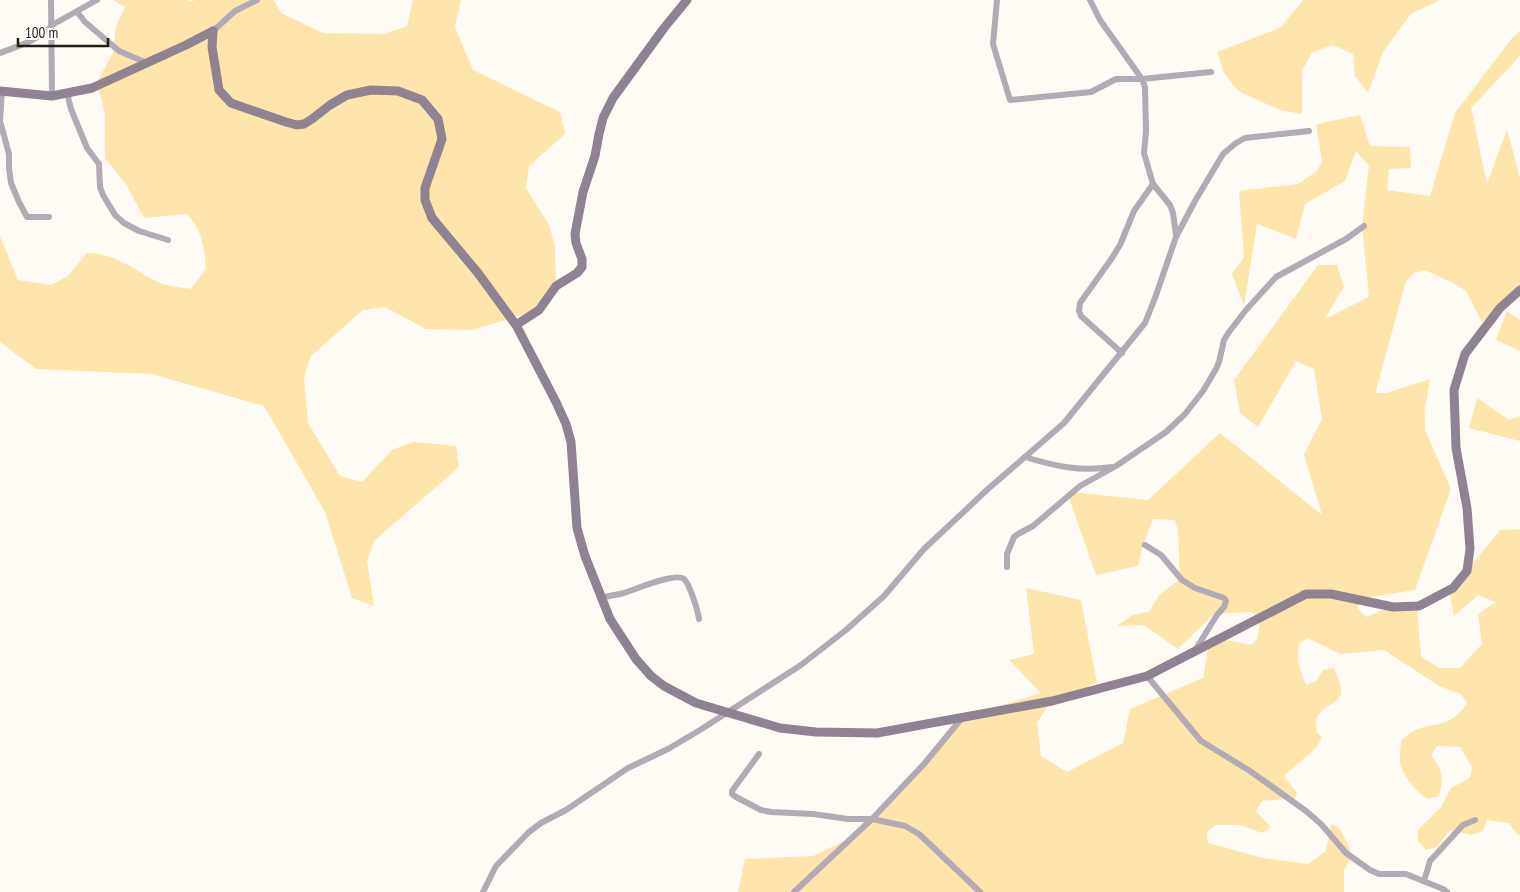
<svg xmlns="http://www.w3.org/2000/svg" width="1520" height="892" font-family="'PT Sans Narrow',sans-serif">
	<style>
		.green { fill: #fee5ac }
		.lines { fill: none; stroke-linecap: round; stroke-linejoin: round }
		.street { stroke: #b2aab4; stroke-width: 6 }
		.secondary { stroke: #8f8292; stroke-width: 9 }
	</style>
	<rect width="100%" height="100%" fill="#fefbf5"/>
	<g class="green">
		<path d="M113,0H187L189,2L195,0H274L281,13L323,33L385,34L407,26L413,0H461L455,27L473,70L560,112L565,134L529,166L526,188L549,225L555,246L556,286L539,310L472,330L426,329L385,307L363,310L311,356L304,377L308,423L340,476L362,482L392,450L413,442L456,446L459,467L374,541L367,561L374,606L352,598L325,512L264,406L152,374L36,369L0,342V236L18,280L51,285L68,276L87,253C116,253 135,271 160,283C169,287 181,287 191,289L206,269C205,249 202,230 187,214L144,218L126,184L105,158V114L97,82L113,53L116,26L125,7Z"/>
		<path d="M1303,0H1440L1411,14L1383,52L1368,93L1355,76L1353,54L1333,45L1312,52L1302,71V114L1280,110L1238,91L1224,73L1217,52L1280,28Z"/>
		<path d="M1520,31V56L1471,108L1487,184L1507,129L1520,178V287L1482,322L1466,291L1455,284L1425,270L1414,273L1406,281L1378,383L1376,393H1387L1430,379L1425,408V430L1451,489L1415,590L1358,599V609L1366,617L1391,607H1417L1421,656L1439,668H1460L1482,644L1478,614L1496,602L1478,595L1454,616L1450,595L1453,588L1500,530L1520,529V836L1516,833L1509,823L1487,820L1483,831L1471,835L1450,830L1437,847L1426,850L1418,841V830L1441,807L1451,788L1470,778L1472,767L1460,747L1437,746L1431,756C1443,768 1444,781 1439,796L1428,799C1417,793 1401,774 1400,761C1399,755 1401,748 1401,741C1404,739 1407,735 1410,733C1431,720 1450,731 1467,703L1461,694L1439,686L1384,650L1340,654L1308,638L1299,644C1296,661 1300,669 1306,685L1316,681L1323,670L1334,668C1336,674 1340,681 1341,687C1345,710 1310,700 1317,733L1322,737L1317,747L1284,776L1297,793L1293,804L1284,799L1262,801L1256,811L1271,827L1262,833L1240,825H1216L1207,832L1208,843L1263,858L1308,864L1326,851L1331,824L1340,829L1350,849V860L1344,870V892H738L745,859L813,856L850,838L922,765L960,718L1041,693L1009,660L1034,654L1026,588L1081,600L1097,683L1051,701L1037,723L1041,756L1067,772L1123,743L1130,709L1203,678L1210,637L1251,645C1261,638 1259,628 1259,617L1251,612L1214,614L1178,649L1144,625L1117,626L1132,615L1149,612L1159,595L1180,579L1178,531L1175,520L1153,519L1143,545L1138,566L1096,575L1069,498L1070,492L1148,500L1220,433L1322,515L1304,455L1322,419L1314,369L1296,361L1258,427L1240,413L1234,380L1318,265H1337L1344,286L1325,319L1369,297L1362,226L1369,166L1356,151L1345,181L1305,204L1296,239L1257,224L1244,306L1232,274L1244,257L1239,191L1298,184L1317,171L1322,161L1316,125L1326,122L1360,115L1370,146L1410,147L1411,168L1389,169L1387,190L1430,196L1455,113L1512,38Z"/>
		<path d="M1507,311L1520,320V351L1496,340Z"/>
		<path d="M1477,398L1509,420L1520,416V441L1469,428Z"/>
	</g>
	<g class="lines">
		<g class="street">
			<path d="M51,0L52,96"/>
			<path d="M997,0L993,44L1010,100L1091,92L1116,79H1142L1211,72"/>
			<path d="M1090,0L1100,20L1142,79L1145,87L1146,131L1144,153L1153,184L1170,205L1173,213L1176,235"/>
			<path d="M77,12L85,22L119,51L147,63"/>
			<path d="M213,31L235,11L257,0"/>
			<path d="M0,53C18,46 40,40 52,25L97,0"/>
			<path d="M2,91L0,121L9,154V168L11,183L19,202L27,217H49"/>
			<path d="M67,93L71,109L87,148L99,164L100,187L103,195L115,215L124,223L139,231L168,240"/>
			<path d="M1122,353L1081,316L1079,311L1080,303L1112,258L1120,245L1134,211L1153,184"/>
			<path d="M1025,457C1054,466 1081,472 1112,467"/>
			<path d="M1145,545L1161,555L1182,580L1195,588L1224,598L1226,601L1224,607L1217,615L1194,652"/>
			<path d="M1007,567V554L1014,537L1018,534L1033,526L1080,486L1116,466L1166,432L1185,414L1203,391L1216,369L1219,362L1224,340L1229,332L1246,310L1276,277L1346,239L1364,226"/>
			<path d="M600,598C608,596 616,595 624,593C634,590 675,572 684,579C690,584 698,612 699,619"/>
			<path d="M1147,676L1201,741L1250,771L1306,811L1321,824L1346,853L1370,870L1379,874H1406L1443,889L1447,892"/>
			<path d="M759,754L732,791V794L736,797L761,810L771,812L813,814L848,819H872L905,826L919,834L980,892"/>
			<path d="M1424,881L1430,861L1463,825L1475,820"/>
			<path d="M483,892L496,866L529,832L541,823L566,810L628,768L668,749L700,730L801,665L846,630L884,596L924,549L988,489L1064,423L1145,323L1155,298L1176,237L1195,201L1223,154L1236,143L1245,138L1309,131"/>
			<path d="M794,892L872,819L924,764L962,718"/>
		</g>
		<g class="secondary">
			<path d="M213,31L212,47L219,90L231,103L286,122L297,125L304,124L312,119L330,105L347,95L371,90L398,91L422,100L438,119L442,139L425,188V200L432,218L478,273L516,325L556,402L566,424L571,442L577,528L585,556L610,619L636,659L651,676L664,686L696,703L780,728L816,732L877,733L1052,701L1147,676L1306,594H1331L1393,607L1419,606L1453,588L1467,571L1470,549L1467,508L1456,448L1454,390L1465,354L1500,308L1520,290"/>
			<path d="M0,91L52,96L92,88L186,45L213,31"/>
			<path d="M516,325L539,310L556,286L577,273L582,267V259L576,243L575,234L583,192L595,156L599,134L603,118L613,98L664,28L687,0"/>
		</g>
	</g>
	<path d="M18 38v8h90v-8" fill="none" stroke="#231e14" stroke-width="2.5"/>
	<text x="25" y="38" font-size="15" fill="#231e14" stroke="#ffffff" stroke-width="4" paint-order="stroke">100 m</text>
</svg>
